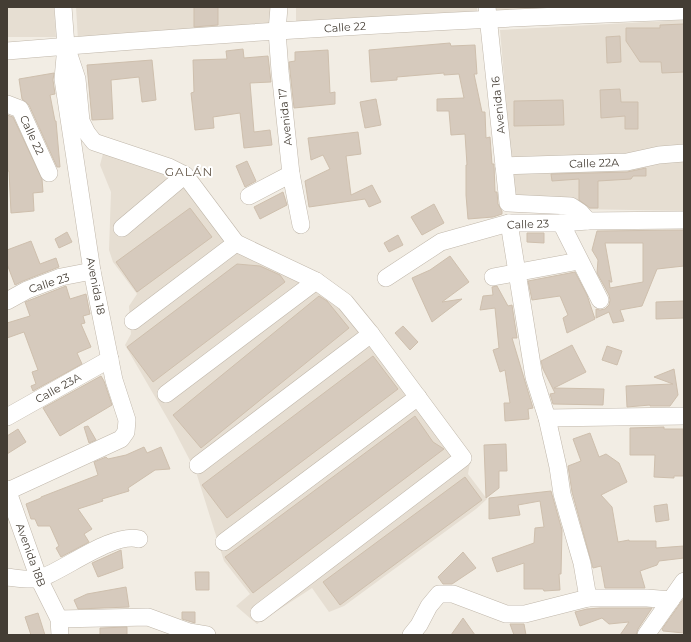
<svg xmlns="http://www.w3.org/2000/svg" width="691" height="642" font-family="Montserrat,sans-serif">
	<style>
		.residential { fill: #e6ded2 }
		.building { fill: #d6cabd; stroke: #cebfad; fill-rule: evenodd }
		.lines { fill: none; stroke-linecap: round; stroke-linejoin: round }
		.street-casing { stroke: #c0b7aa; stroke-width: 18 }
		.street { stroke: #fff; stroke-width: 17 }
		.labels { text-anchor: middle; dominant-baseline: central; stroke-width: 4; stroke-linejoin: round; paint-order: stroke }
		.street-label { font-size: 11px; fill: #443d34; stroke: #fff }
		.neighbourhood-label { font-size: 12px; letter-spacing: 1px; fill: #665a4c; stroke: #fff }
	</style>
	<rect width="100%" height="100%" fill="#f2ede4"/>
	<g class="residential">
		<path d="M7,7H54L56,37H7Z"/>
		<path d="M76,7H273V28L78,40Z"/>
		<path d="M296,7H477V11L296,23Z"/>
		<path d="M495,7H635L496,15Z"/>
		<path d="M684,20V211L579,209L515,204L500,30Z"/>
		<path d="M107,139L157,157L237,236L311,272L470,462L468,474L487,499L476,509L344,606L329,612L312,588L257,624L236,606L250,594L224,561L196,472L173,428L125,345L131,334L129,306L137,294L113,262L109,250L111,192L100,165Z"/>
	</g>
	<g class="building">
		<path d="M194,7H218V25L194,27Z"/>
		<path d="M684,24V72L662,73L661,62H640L626,41V28H660V25Z"/>
		<path d="M620,36L621,62L607,63L606,37Z"/>
		<path d="M450,43L451,46L475,45L477,74H474L482,112H485L486,138L490,137L492,164H494L495,192H497L498,204L502,211V214L493,217L468,219L466,195V165H467L465,134L451,135L449,111H437V99L464,98L459,74L444,75V73L397,77V80L371,82L369,50Z"/>
		<path d="M243,49L244,58L268,56L271,82L250,83L254,132L270,130L272,145L244,148L240,113L213,117L214,128L195,130L191,93L194,92L193,60L227,59L226,51Z"/>
		<path d="M328,50L330,93L335,92V104L294,108L289,62L295,61V52Z"/>
		<path d="M152,60L156,100L142,102L139,77L111,80L113,119L92,120L87,65Z"/>
		<path d="M54,73L53,80L55,94L50,95L55,121H56L60,167H57L29,105L22,99L19,79Z"/>
		<path d="M620,89L621,102H638V129H625V116L601,118L600,90Z"/>
		<path d="M376,99L381,125L365,128L360,102Z"/>
		<path d="M563,100L564,125L514,126V101Z"/>
		<path d="M7,115L13,117L42,179L43,192L33,193L34,211L11,213L9,171H7Z"/>
		<path d="M358,132L361,154L346,156L351,195L372,185L381,202L369,207L365,199L309,207L305,181L330,169L323,155L311,160L308,138Z"/>
		<path d="M247,161L256,181L245,187L236,166Z"/>
		<path d="M646,168V176H633L631,179L598,181V208H590L579,200V179L552,181L551,174L627,172Z"/>
		<path d="M283,192L287,205L260,219L254,207Z"/>
		<path d="M434,204L444,223L422,235L411,217Z"/>
		<path d="M190,208L212,237L137,292L116,262Z"/>
		<path d="M684,230V266L657,269L642,306L620,310L624,321L613,323L609,312L596,318V309L600,310L605,309L609,305L610,300L609,295L597,273L598,260L592,250L597,231ZM605,243H643V282L610,288L609,280L610,282H612Z"/>
		<path d="M67,232L72,242L59,248L55,239Z"/>
		<path d="M527,233H544V243L527,242Z"/>
		<path d="M398,235L403,245L389,252L384,243Z"/>
		<path d="M31,241L40,264L56,258L59,267L23,281L15,285L7,264V250Z"/>
		<path d="M450,256L469,282L442,302L462,299L432,322L412,278L430,270Z"/>
		<path d="M237,264L260,266L280,275L285,282L153,382L127,347Z"/>
		<path d="M575,272L587,295L595,319L567,333L563,318L568,315L560,296L532,300L528,281Z"/>
		<path d="M66,286L70,299L86,294L90,314L83,316L85,323L81,324L91,347L77,353L82,364L33,391L31,386L36,384L32,372L38,370L24,332L7,338V323L30,316L25,302Z"/>
		<path d="M497,286L508,306L512,305L517,338H512L533,408L528,409L529,419L505,421L504,403H510L505,370L500,372L493,350L499,348L495,308L480,310L483,296L493,295L492,287Z"/>
		<path d="M319,296L327,301L349,328L201,448L173,415Z"/>
		<path d="M684,301V318L656,319V302Z"/>
		<path d="M403,326L418,342L410,350L395,333Z"/>
		<path d="M572,345L586,372L554,388L604,389L603,405L553,404L550,394L555,393L543,369L541,361Z"/>
		<path d="M607,346L622,351L617,365L602,360Z"/>
		<path d="M373,356L398,389L227,518L202,485Z"/>
		<path d="M674,369L678,395L670,406H650V405L627,407L626,386L673,384L654,377Z"/>
		<path d="M101,376L104,381L112,405L60,436L43,408Z"/>
		<path d="M415,416L433,442L444,449L253,593L225,557Z"/>
		<path d="M88,426L96,440L89,443L84,427Z"/>
		<path d="M664,427V429H683L684,476H674V478L654,477L655,455H630V428Z"/>
		<path d="M18,429L26,442L7,454V436Z"/>
		<path d="M590,433L599,457L606,454L619,463L627,482L601,495L612,507L618,542L629,540V541H656V548L684,546V558L659,561L657,565L640,571L645,588H605L601,566L593,568L572,492L568,466L581,461L573,439Z"/>
		<path d="M506,444L507,471H499V488L486,498L484,445Z"/>
		<path d="M144,447L147,453L161,447L170,469L155,470L128,488L129,491L102,499L103,501L78,509L92,529L84,534L89,542L61,557L56,548L59,546L50,526H38L35,519H31L26,504L41,498V497L98,475L94,462L106,457L108,459L126,455Z"/>
		<path d="M465,477L482,500L340,605L323,582Z"/>
		<path d="M551,491L562,530L561,574H559L560,590L544,591L543,589H524V563L497,572L492,558L534,543L535,528L544,527L540,501L518,505L520,515L489,519V498Z"/>
		<path d="M667,504L669,520L656,522L654,506Z"/>
		<path d="M121,550L123,568L98,577L92,563Z"/>
		<path d="M463,552L476,568L452,584H443L438,577Z"/>
		<path d="M195,572H209V590H196Z"/>
		<path d="M126,587L129,607L78,609L74,600L87,594Z"/>
		<path d="M684,598V633L663,631L662,629Z"/>
		<path d="M600,608H652L638,629L636,635H620L629,622L609,624L602,618L580,626L575,612L587,609Z"/>
		<path d="M182,612H195V623L182,619Z"/>
		<path d="M38,613L45,635H31L25,617Z"/>
		<path d="M463,618L475,635H451Z"/>
		<path d="M510,624H524L526,635H514Z"/>
		<path d="M127,627V635H100V628Z"/>
	</g>
	<g class="lines">
		<defs>
			<g id="street">
				<path d="M279,7L277,31L280,71L291,174L301,225"/>
				<path d="M487,7L508,203L571,206L580,212L588,221"/>
				<path d="M66,46L77,79L81,121L87,133L94,142L169,167L185,175L236,243L316,281L345,302L371,334L463,458L259,613"/>
				<path d="M7,51C232,32 458,19 684,11"/>
				<path d="M7,104L20,109L49,173"/>
				<path d="M504,166L627,162L659,155L684,153"/>
				<path d="M249,196L291,174"/>
				<path d="M509,223L534,377L547,418L558,467L562,494L582,563L588,598"/>
				<path d="M561,223L600,300"/>
				<path d="M122,228L185,175"/>
				<path d="M493,277L579,261"/>
				<path d="M386,278L441,242L509,223H561L588,221L684,220"/>
				<path d="M7,301L27,290L61,277L92,271"/>
				<path d="M133,321L236,243"/>
				<path d="M166,394L316,281"/>
				<path d="M7,417L110,359"/>
				<path d="M547,418L684,416"/>
				<path d="M198,465L371,334"/>
				<path d="M7,489L39,579L59,619L60,635"/>
				<path d="M8,491L121,439L126,432L127,420L114,380L92,271L63,79L66,46L63,7"/>
				<path d="M224,542L418,397"/>
				<path d="M7,577C16,578 33,581 41,578C66,569 113,532 139,539"/>
				<path d="M59,619L148,617L189,632L207,635"/>
				<path d="M411,635L419,625L429,606L439,594H453L506,614H525L588,598H647L671,600"/>
				<path d="M646,635L684,581"/>
			</g>
		</defs>
		<use href="#street" class="street-casing"/>
		<use href="#street" class="street"/>
	</g>
	<g class="labels">
		<g class="street-label">
			<text transform="translate(345 27) rotate(-4)">Calle 22</text>
			<text transform="translate(498 105) rotate(-96)">Avenida 16</text>
			<text transform="translate(285 117) rotate(-96)">Avenida 17</text>
			<text transform="translate(32 135) rotate(65)">Calle 22</text>
			<text transform="translate(594 163) rotate(-2)">Calle 22A</text>
			<text transform="translate(528 224) rotate(-2)">Calle 23</text>
			<text transform="translate(49 283) rotate(-18)">Calle 23</text>
			<text transform="translate(96 286) rotate(79)">Avenida 18</text>
			<text transform="translate(58 388) rotate(-29)">Calle 23A</text>
			<text transform="translate(31 555) rotate(70)">Avenida 18B</text>
		</g>
		<g class="neighbourhood-label">
			<text x="189" y="171">GALÁN</text>
		</g>
	</g>
	<rect width="691" height="642" fill="none" stroke="#443d34" stroke-width="16"/>
</svg>
